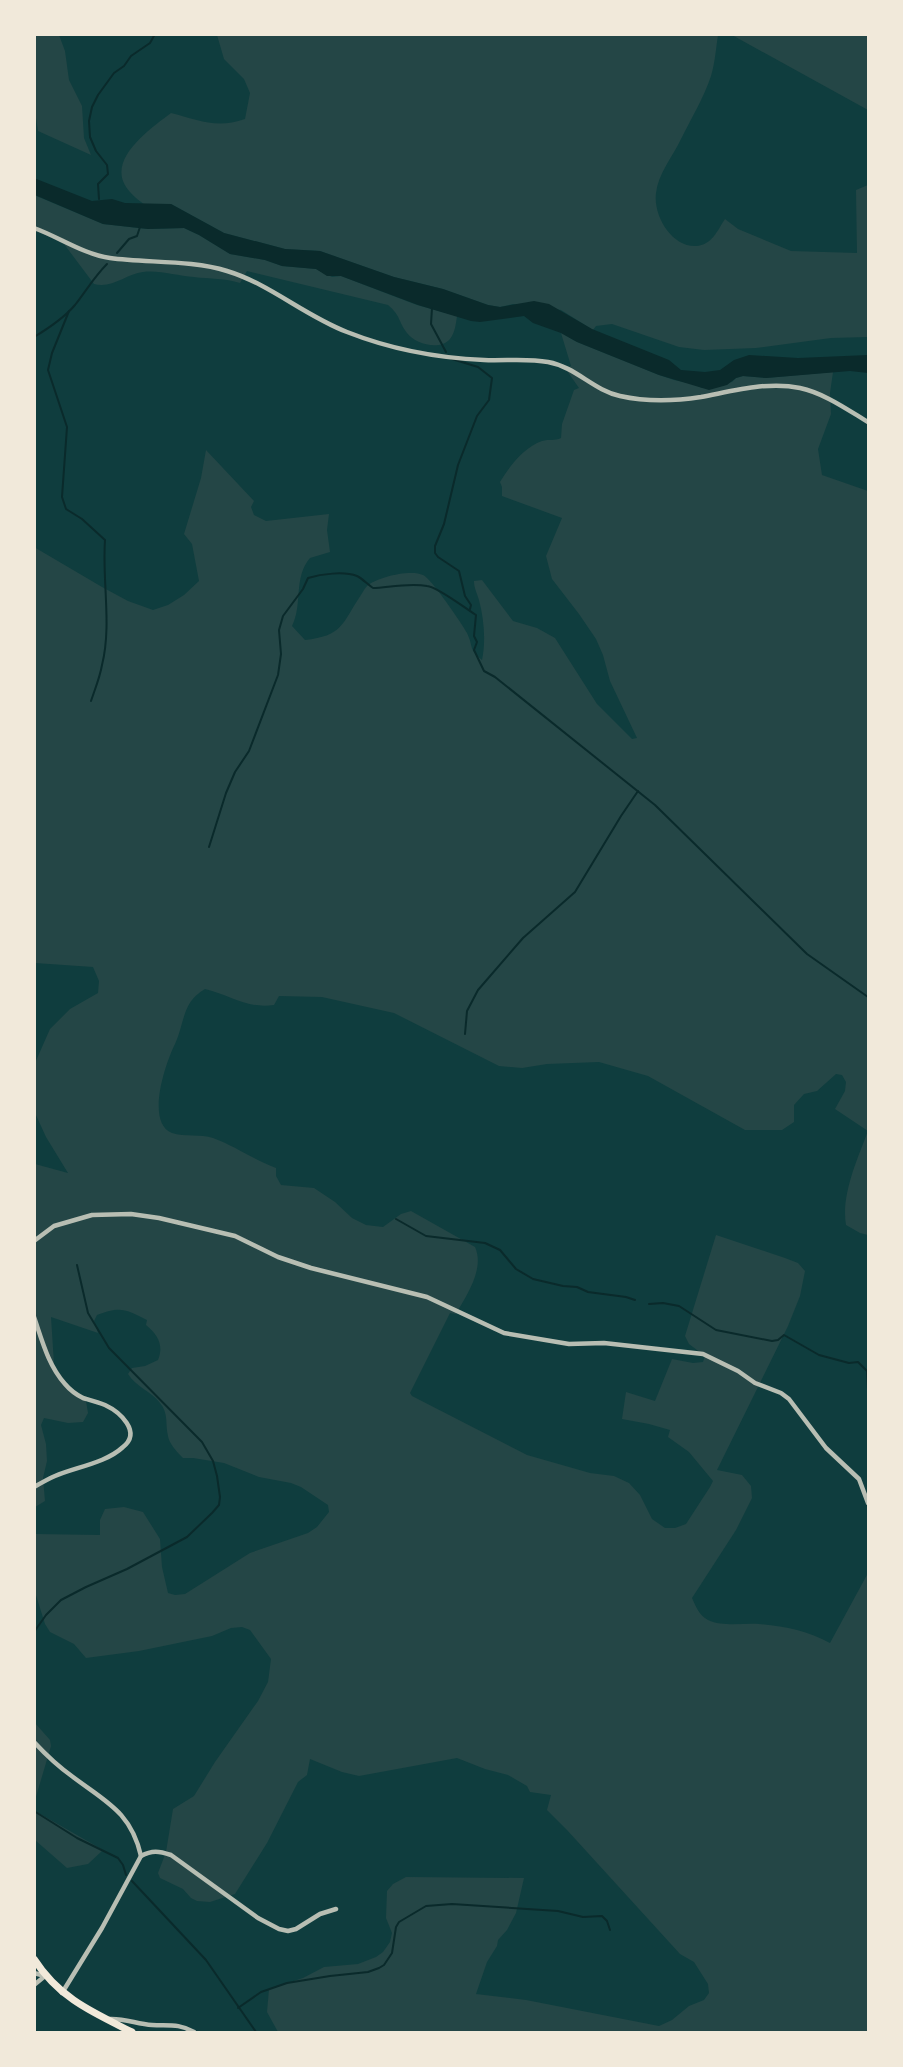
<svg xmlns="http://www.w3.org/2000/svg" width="903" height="2067" font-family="Rubik,sans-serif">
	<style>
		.green { fill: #244646 }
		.water { fill: #0a2a2b }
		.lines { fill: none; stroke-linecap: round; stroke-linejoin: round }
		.stream { stroke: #0a2a2b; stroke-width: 2 }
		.minor { stroke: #b8beb3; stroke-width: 4.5 }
		.primary { stroke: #f1e9da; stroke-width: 7 }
	</style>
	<rect width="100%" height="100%" fill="#0f3d3e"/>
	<g class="green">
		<path d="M34,35H59L65,51L69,80L82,106L84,138L91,155L38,131L34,105Z"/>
		<path d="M217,35H718C716,48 715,63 711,76C704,97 691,119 681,139C673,156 658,174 656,193C653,216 672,247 696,246C712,245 717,231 725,219L738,229L791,251L857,253L856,190L868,185V337L831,338L756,348L704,350L679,347L612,324L596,326L593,330L561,310L513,304L500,307L488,305L443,289L394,277L320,251L285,249L224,233L171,204L145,205C140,201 134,197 130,192C102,162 150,129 171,113C199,120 216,129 245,119L250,93L244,79L224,59Z"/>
		<path d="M732,35H868V110Z"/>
		<path d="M34,195L103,224L148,229L184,228L199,235L230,254L265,260L282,266L316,269L332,277L341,276L417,305L457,316C456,323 455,333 450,339C440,351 415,344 407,333C398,321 401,316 388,305L247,271L240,283C225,278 210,279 194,277C177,276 160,270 143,272C126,274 112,289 94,284L64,244L35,230Z"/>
		<path d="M561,333L577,342L659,375L674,380L693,384L702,388L732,382L736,378L743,376L766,378L833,372L830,393L831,414L818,449L822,475L868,491V1235L860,1233L846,1225C841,1195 857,1160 868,1131L835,1109L845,1091L846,1082L842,1075L836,1074L817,1091L804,1094L794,1105V1122L782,1130H745L648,1076L599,1062L547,1064L522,1068L499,1066L394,1013L322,997L279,996L274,1005C246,1009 231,995 205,989C182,1002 185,1022 175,1044C166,1062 145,1122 172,1133C184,1137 201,1134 213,1138C235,1146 254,1160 276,1168V1176L281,1185L314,1188L335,1202L352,1218L366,1225L383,1227L401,1214L411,1211L475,1247C485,1269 466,1296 456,1314L450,1313L410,1393L412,1396L527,1455L590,1473L614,1476L629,1483L640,1495L652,1519L665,1528H675L686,1524L710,1487L713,1481L689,1452L668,1437L670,1430L649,1424L622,1419L626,1392L655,1401L672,1359L693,1363L703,1362L705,1356L689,1344L685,1336L716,1235L785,1258L798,1263L805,1271L800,1296L788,1326L717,1470L742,1475L751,1486L752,1498L736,1530L692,1598C696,1607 699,1615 708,1620C723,1627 743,1623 759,1624C784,1626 808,1631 830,1643L868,1573V2032H278L267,2012L269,1989L303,1978L324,1967L358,1964L376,1957L383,1952L390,1942L392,1933L386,1918L387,1891L393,1884L406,1877L524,1878L516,1913L507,1930L498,1940L497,1946L487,1962L476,1994L526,2000L659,2026L672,2020L689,2006L704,2000L709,1993L708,1984L694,1962L680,1954L567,1830L547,1810L551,1795L530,1792L527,1786L508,1775L485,1769L457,1758L359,1776L342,1772L310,1759L307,1775L298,1782L267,1843L235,1894L210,1902L197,1901L191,1898L183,1889L160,1878L158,1873L166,1852L173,1809L194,1796L215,1762L258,1701L268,1682L271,1659L250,1630L242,1627L231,1628L212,1636L139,1651L86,1658L74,1644L50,1632L45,1624L35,1592V1534L100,1535V1520L105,1509L124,1507L143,1512L160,1539L162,1567L168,1593L175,1595L185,1594L250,1553L308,1533L317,1527L329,1512L328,1505L301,1487L291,1483L259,1477L224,1463L193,1458H183L181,1456C176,1451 169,1443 168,1436C165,1424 169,1414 160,1403C151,1391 136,1387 128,1374L132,1368L145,1366L158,1360C164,1345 158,1335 146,1325L147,1320C126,1309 120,1306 97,1315L94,1321L98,1333L51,1317L54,1364L68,1386L86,1401L88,1413L83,1422L68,1423L44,1418L41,1425L46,1444L47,1461L43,1478L45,1501L35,1507V1164L68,1173L46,1137L35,1113V1063L50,1029L70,1009L98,993L99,981L93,967L35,963L34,547L102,587L128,601L153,610L168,605L184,595L199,581L192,544L184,534L201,478L206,450L254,501L251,507L254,515L266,521L329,514L327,530L330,552L310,558C293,578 303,604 292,626L305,640C342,636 342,624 359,598C362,594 364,589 367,586C377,577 411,569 423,575C431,578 462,624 467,633C474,648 468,648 482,660C486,641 484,619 479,600C477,593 474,588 474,581L482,580L513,621L537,628L555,638L597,704L632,739L637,738L610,681L603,655L596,639L579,614L552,579L546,556L562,518L502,496V487L500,482C509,467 524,447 542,441C549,439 555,441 561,438L562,424L574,390L579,388L565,368L571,366Z"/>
		<path d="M35,1723L50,1740L51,1746L35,1800Z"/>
		<path d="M35,1811L103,1850L88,1864L67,1868L35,1840Z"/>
	</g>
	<path class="water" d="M34,178L92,201L112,199L125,203L171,204L224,233L285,249L320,251L394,277L443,289L488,305L500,307L534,301L549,304L592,329L669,360L681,370L705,372L720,370L734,360L749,355L798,358L868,355V373L850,371L766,378L743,376L736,378L727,385L709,390L659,375L577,342L561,333L533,323L524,316L480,322L471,321L418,305L341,276H327L316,269L282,266L265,260L230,254L199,235L184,228L148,229L103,224L35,195Z"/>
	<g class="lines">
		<g class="stream">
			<path d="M99,199L98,184L108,174L107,165L96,151L90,137L89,121L92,107L98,95L114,73L124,66L131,56L150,43L155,34"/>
			<path d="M117,253L129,239L137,236L140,227"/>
			<path d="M432,308L431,324L446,352"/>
			<path d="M69,311L52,353L48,370L67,427L62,497L66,509L82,519L105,540C102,581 112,625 102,665C100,677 95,689 91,701"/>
			<path d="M34,337C49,328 64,318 75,305C86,291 94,277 107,264"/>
			<path d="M452,359L478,367L492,378L489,400L477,416L458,465L444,524L435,546V553L438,557L459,571L465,596L471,605L470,609"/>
			<path d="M209,847L226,793L235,772L249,751L278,675L281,654L279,630L283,616L303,589L308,578C321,574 344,571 357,576C363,579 368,585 373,588C390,587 410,583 427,586C438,587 466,609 476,615L474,636L477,642L474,650L484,671L495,677L655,805L807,954L868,997"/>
			<path d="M465,1034L467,1011L478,990L523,938L575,892L621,816L638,791"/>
			<path d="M396,1219L426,1236L485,1243L500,1250L516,1269L533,1279L563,1286L577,1287L588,1292L626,1297L635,1300"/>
			<path d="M649,1304L663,1303L679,1306L716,1330L772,1341L778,1340L784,1335L819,1355L849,1363L858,1362L867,1371L868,1389"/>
			<path d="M34,1632L46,1615L61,1600L86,1587L127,1569L187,1537L212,1513L219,1505L220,1497L217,1476L213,1461L202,1442L109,1348L88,1313L77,1265"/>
			<path d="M34,1811L77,1838L118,1858L123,1865L126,1875"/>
			<path d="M132,1881L206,1960L256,2032"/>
			<path d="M238,2008L261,1992L287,1983L330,1976L368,1972L379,1968L384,1965L392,1953L396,1927L399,1922L426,1906L452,1904L558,1911L583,1917L602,1916L607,1921L610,1930"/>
		</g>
		<g class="minor">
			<path d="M34,228C59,237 83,254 110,258C146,263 192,260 227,271C270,284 305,316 347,332C390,349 438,358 484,360C505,361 527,358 548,362C576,367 593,390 620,396C647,402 675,401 701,397C733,391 768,381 800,388C824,393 848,410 868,422"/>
			<path d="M34,1241L54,1226L92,1215L131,1214L159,1218L235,1236L278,1257L311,1268L427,1297L504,1333L569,1344L604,1343L703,1354L738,1371L755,1383L781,1393L789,1399L826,1448L859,1479L868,1503"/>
			<path d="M34,1317C42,1340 48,1365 65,1384C70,1390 75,1394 83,1398C90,1400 98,1402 105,1405C120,1412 142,1432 123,1447C106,1463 76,1467 55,1476C48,1479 41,1483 34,1487"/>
			<path d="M34,1742C46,1755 59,1767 73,1777C106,1802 131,1812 141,1856"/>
			<path d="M34,1973L45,1976"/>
			<path d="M34,1985L45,1976"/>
			<path d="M62,1993L102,1928L141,1856C152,1850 159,1851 171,1855L258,1918L279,1929L288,1931L296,1929L320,1914L336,1909"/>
			<path d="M109,2019C124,2018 137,2024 152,2025C168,2026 179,2023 194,2032"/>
		</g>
		<path class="primary" d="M34,1959C59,1998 92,2012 132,2032"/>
	</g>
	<rect width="903" height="2067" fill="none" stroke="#f1e9da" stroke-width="72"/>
</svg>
